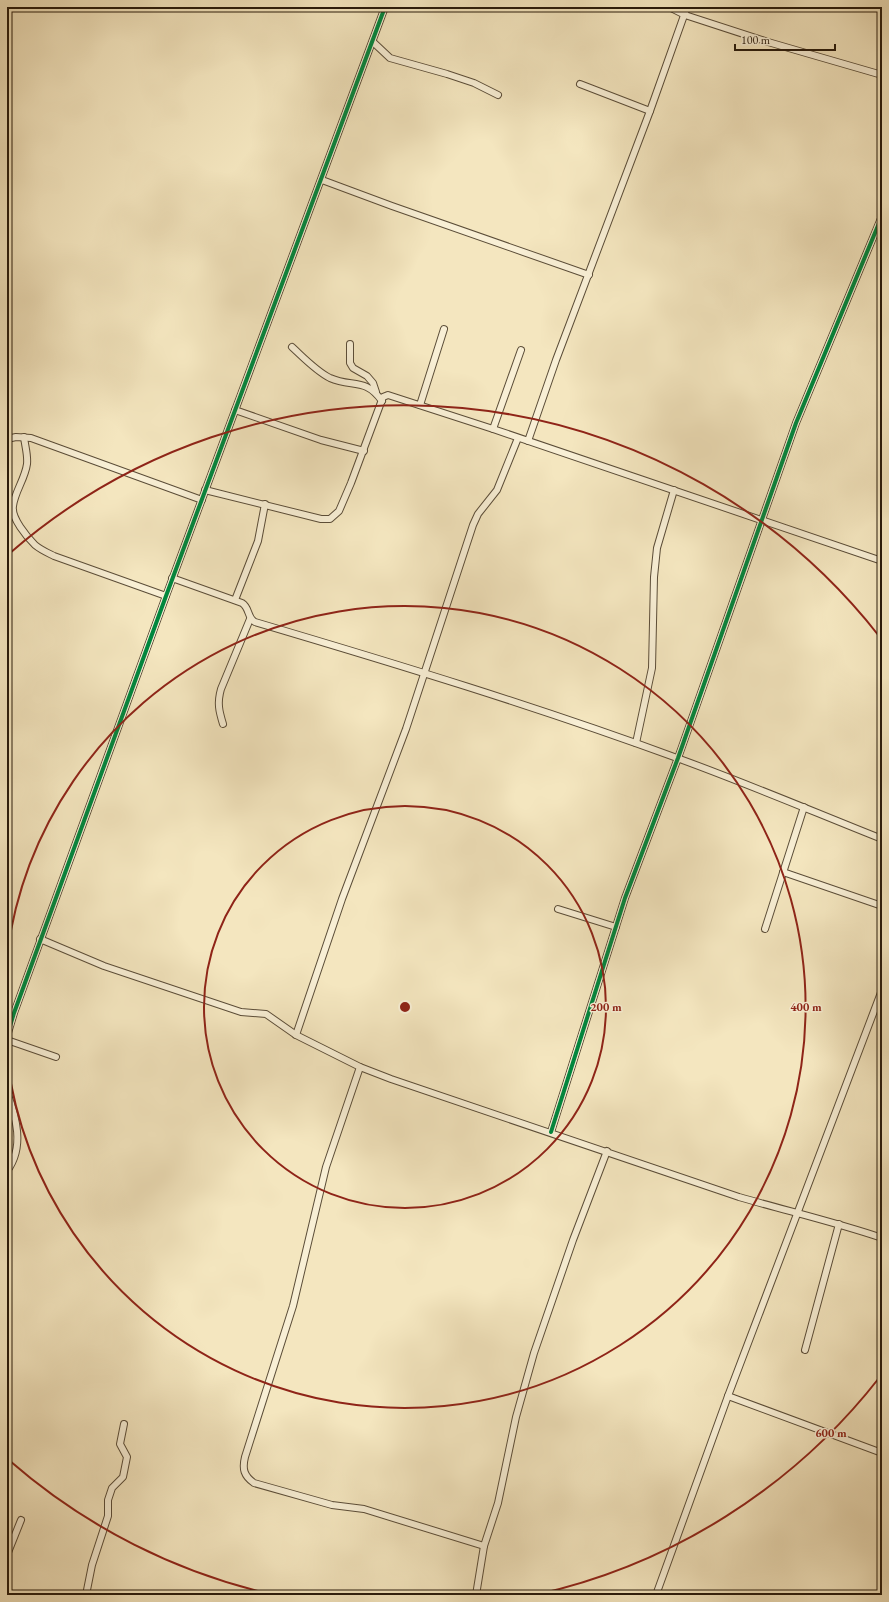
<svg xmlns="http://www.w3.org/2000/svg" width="889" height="1602" font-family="'EB Garamond',serif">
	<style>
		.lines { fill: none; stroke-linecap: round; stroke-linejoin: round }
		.street-casing { stroke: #5b4d38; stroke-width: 8 }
		.street { stroke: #f8efd5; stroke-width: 6 }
		.cycleway-casing { stroke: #f8efd5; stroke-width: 6 }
		.cycleway { stroke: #00873e; stroke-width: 4 }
		.ring { fill: none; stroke: #8f2418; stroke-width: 2 }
		.centre { fill: #8f2418; stroke: #f8efd5; stroke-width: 2 }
		.ring-label { font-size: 12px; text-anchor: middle; font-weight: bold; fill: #8f2418; stroke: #f8efd5; stroke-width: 3; stroke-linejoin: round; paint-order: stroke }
	</style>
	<rect width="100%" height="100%" fill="#f4e6bf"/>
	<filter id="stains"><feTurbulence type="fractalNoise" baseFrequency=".005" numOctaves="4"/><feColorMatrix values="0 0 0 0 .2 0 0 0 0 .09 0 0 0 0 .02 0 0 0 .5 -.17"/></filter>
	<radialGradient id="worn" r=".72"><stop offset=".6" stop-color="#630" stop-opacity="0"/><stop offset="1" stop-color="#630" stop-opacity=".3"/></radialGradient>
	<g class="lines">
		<defs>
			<g id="street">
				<path d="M669,7L685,15L768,42L882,75"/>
				<path d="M373,42L390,58L447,74L474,83L498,95"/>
				<path d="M580,84L650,111"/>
				<path d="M322,180L392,206L589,275"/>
				<path d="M350,344V363L353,368L367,376L373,383L376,392"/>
				<path d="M292,347C304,358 316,371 330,378C352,388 365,377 382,401"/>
				<path d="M420,405L444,329"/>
				<path d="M235,410L321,440L364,451"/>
				<path d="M493,429L521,350"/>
				<path d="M24,437C25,446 28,455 27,464C25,479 15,491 13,506C11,518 27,537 35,545C41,550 48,553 54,556L166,596"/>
				<path d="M7,439L16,437L31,438L202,500"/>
				<path d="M528,441L556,360L650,111L687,7"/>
				<path d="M205,490L321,519H330L339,511L351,483L383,397L388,395L493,429L882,561"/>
				<path d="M172,578L242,603C250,608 247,618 255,622C397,664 538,707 677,758C746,783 814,812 882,839"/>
				<path d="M235,600L258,541L265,504"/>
				<path d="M223,724C219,711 217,703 221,689L250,619"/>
				<path d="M636,743L652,668L654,577L657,548L674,490"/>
				<path d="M783,872L882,906"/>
				<path d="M558,909L616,927"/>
				<path d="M765,929L804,807"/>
				<path d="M40,939L104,966L241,1012L266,1014L296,1035L360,1067L391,1079L739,1197C787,1211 835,1222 882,1238"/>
				<path d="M296,1035L342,899L406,729L473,525L478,514L497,490L518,438"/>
				<path d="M7,1036L14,1013L166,596L385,7"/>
				<path d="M7,1040L56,1057"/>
				<path d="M360,1067L326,1167L293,1306L245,1457C242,1469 244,1476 254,1483L332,1505L364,1509L484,1546"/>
				<path d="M7,1092C16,1117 25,1147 7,1171"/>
				<path d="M551,1132L625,898L678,758L796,423L882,216"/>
				<path d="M805,1350L839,1224"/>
				<path d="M728,1396L882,1453"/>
				<path d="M7,1555L21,1520"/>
				<path d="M86,1595L92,1565L108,1516V1500L112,1488L123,1477L127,1457L120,1444L124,1424"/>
				<path d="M476,1595L484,1546L498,1503L516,1417L534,1353L573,1240L607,1151"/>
				<path d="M656,1595L728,1396L882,990"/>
			</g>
		</defs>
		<use href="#street" class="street-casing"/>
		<use href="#street" class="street"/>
		<defs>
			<g id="cycleway">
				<path d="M7,1036L14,1013L166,596L385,7"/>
				<path d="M551,1132L625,898L678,758L796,423L882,216"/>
			</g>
		</defs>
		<use href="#cycleway" class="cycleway-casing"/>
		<use href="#cycleway" class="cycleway"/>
	</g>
	<g class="ring">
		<circle cx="405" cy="1007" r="201"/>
		<path d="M7 955A401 401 0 1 1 7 1059"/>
		<path d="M879 1378A602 602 0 0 1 535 1595M275 1595A602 602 0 0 1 10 1461M10 553A602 602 0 0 1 879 636"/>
	</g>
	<circle cx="405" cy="1007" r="6" class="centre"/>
	<g class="ring-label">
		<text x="606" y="1011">200 m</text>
		<text x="806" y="1011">400 m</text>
		<text x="831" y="1437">600 m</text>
	</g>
	<rect width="889" height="1602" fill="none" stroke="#f4e6bf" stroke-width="24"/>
	<rect x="8" y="8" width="873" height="1586" fill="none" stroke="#281a0b" stroke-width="2"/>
	<rect x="12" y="12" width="865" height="1578" fill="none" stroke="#281a0b"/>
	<path d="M735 44v6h100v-6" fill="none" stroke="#281a0b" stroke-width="2"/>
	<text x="741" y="44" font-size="12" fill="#281a0b" stroke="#f8efd5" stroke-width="3" paint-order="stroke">100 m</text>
	<rect width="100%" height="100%" filter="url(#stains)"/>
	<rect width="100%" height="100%" fill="url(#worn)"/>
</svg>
